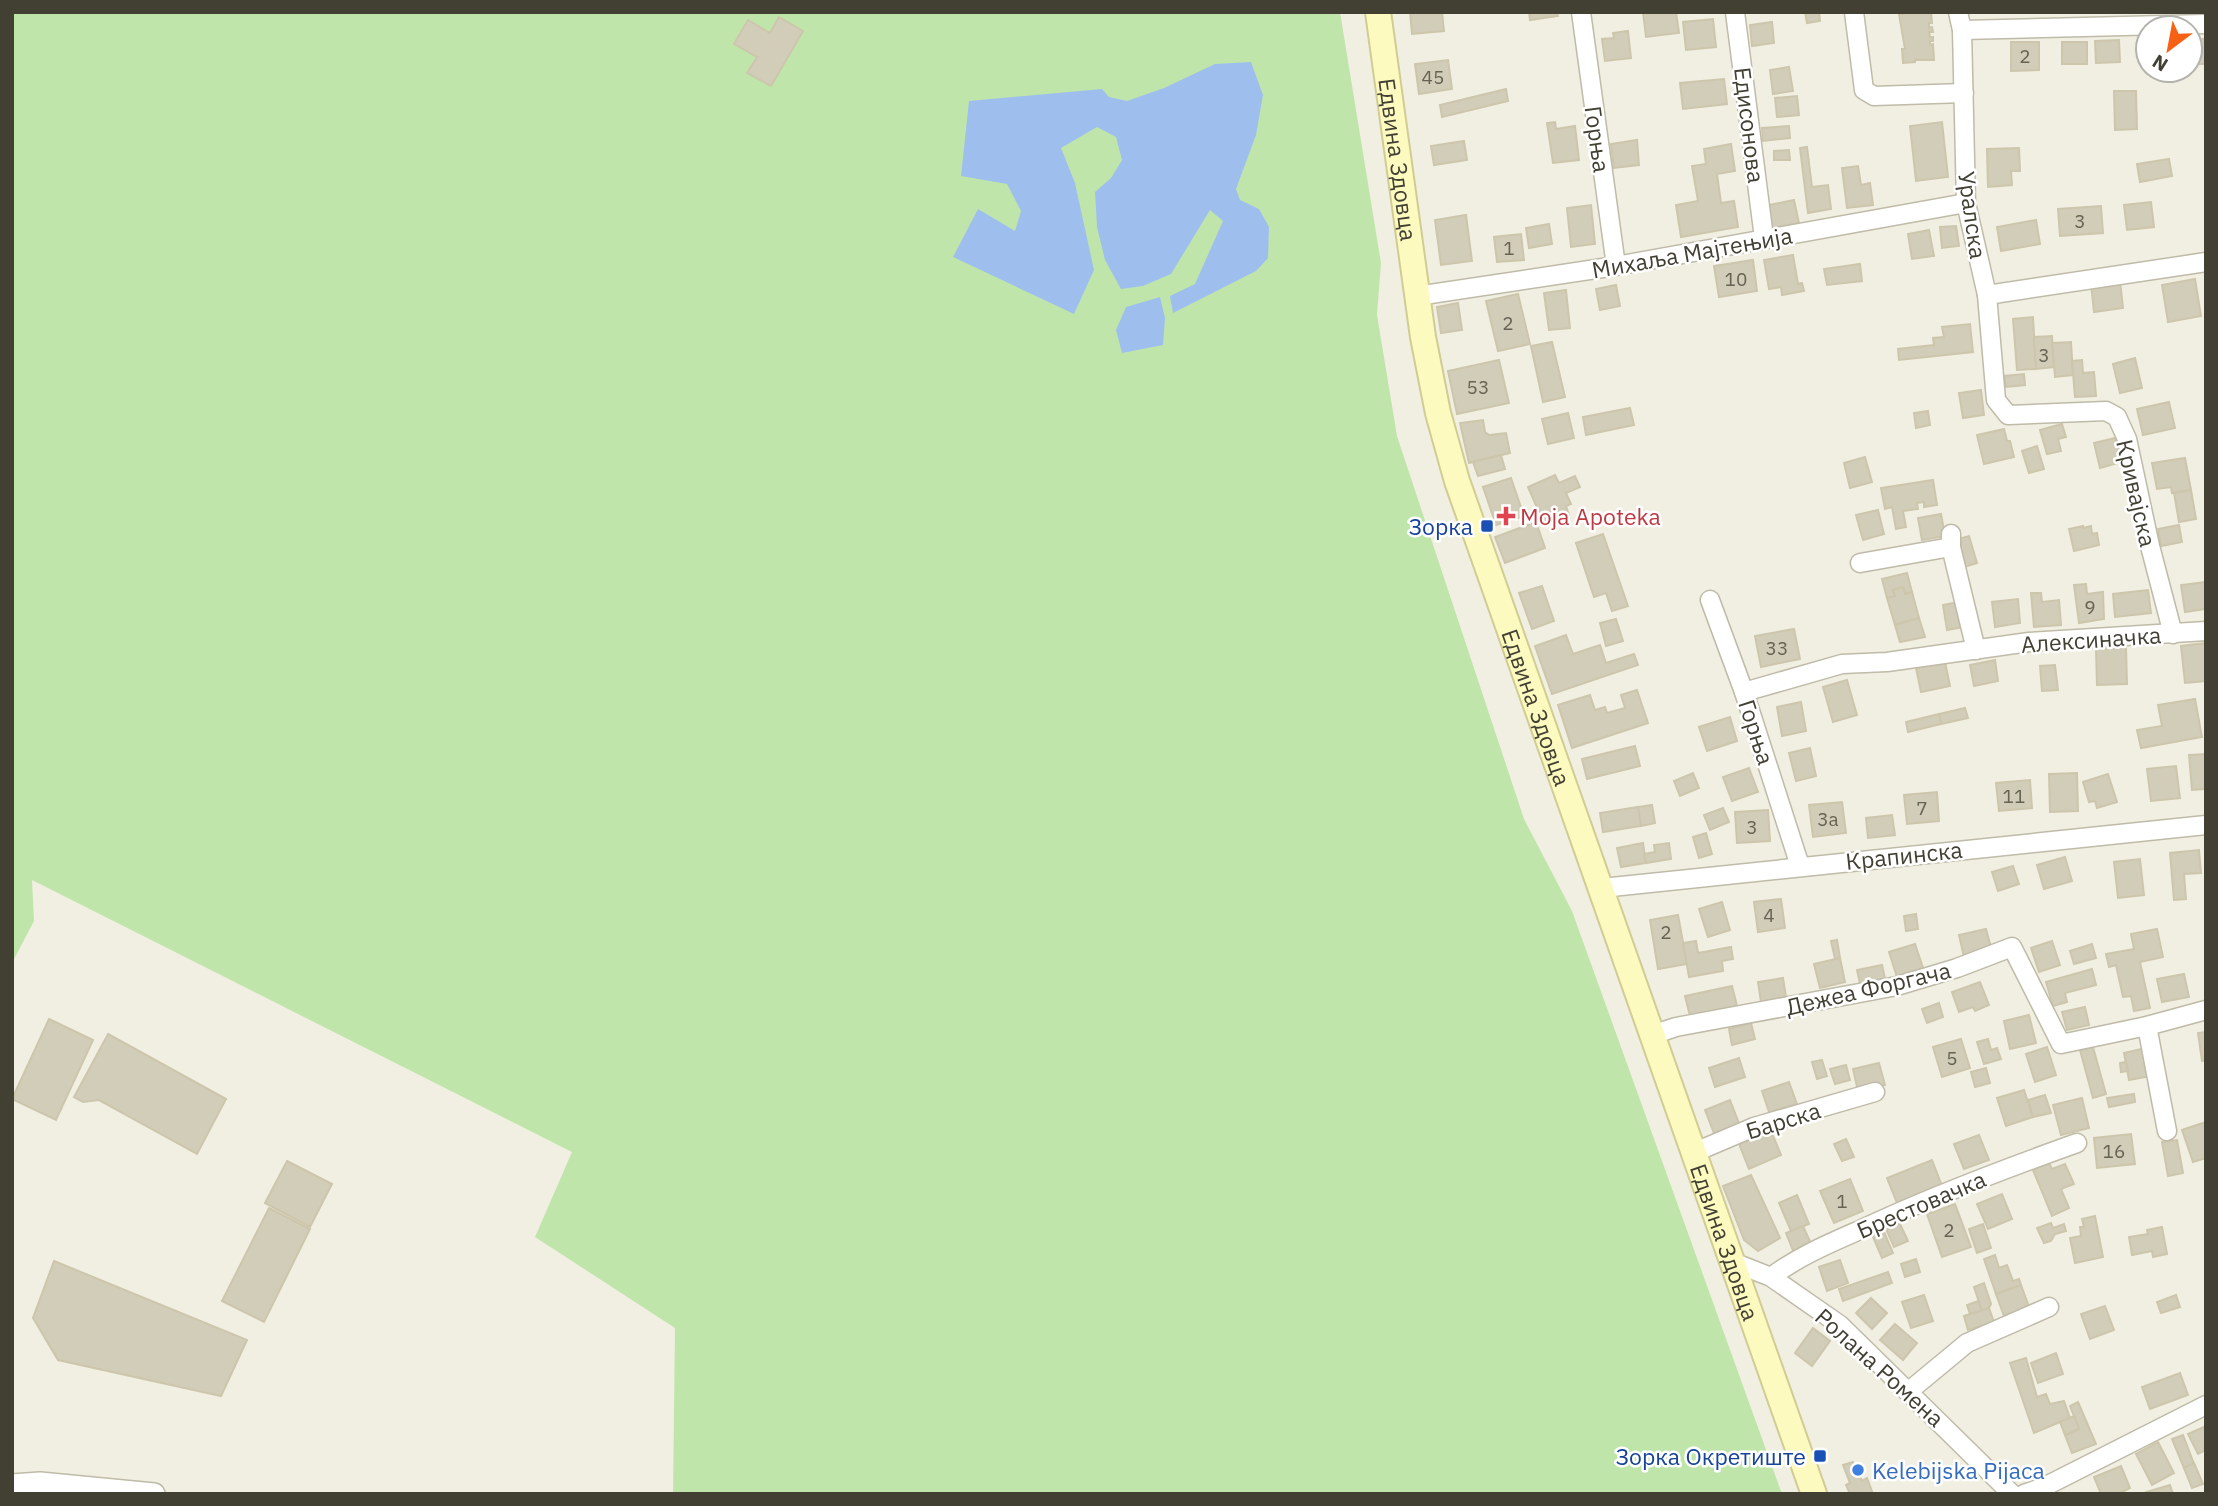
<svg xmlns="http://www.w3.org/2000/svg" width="2218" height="1506" font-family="'IBM Plex Sans',sans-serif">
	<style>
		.green { fill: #c0e5ab }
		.water { fill: #9ebfee }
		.building { fill: #d2cdb8; stroke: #cdc6ac; stroke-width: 2 }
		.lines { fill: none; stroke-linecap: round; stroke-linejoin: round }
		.minor-casing { stroke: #bfbba8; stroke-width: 21 }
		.tertiary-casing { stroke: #bfbba8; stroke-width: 24 }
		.secondary-casing { stroke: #d1cc93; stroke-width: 28 }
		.minor { stroke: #fff; stroke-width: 18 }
		.tertiary { stroke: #fff; stroke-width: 21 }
		.secondary { stroke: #fdfac0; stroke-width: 24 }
		.health-dot { fill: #e0444e; stroke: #fff; stroke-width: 2.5 }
		.transit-dot { fill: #1a4fb4; stroke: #fff; stroke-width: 2.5 }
		.shop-dot { fill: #3f7fe0; stroke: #fff; stroke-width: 2.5 }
		.labels { text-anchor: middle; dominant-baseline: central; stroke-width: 5; stroke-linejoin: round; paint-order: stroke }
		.number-label { font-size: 19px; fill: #666254 }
		.street-label { font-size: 23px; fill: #423f33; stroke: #fff }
		.health-label { font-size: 23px; fill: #be3a42; stroke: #fff; text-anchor: start }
		.transit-label { font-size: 23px; fill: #164399; stroke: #fff; text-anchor: end }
		.shop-label { font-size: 23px; fill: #366cbe; stroke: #fff; text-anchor: start }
	</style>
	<rect width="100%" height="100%" fill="#f1efe2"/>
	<path class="green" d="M12,12H1340L1381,263L1377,315L1397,436L1524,819L1572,911L1782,1494H673L675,1328L535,1237L572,1152L32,880L34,921L12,963Z"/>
	<g class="water">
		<path d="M1251,62L1263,95L1256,135L1236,189L1240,200L1259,209L1269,227L1268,258L1256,271L1173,313L1170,296L1195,284L1223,221L1210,210L1171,274L1143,286L1121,289L1105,260L1097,227L1095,192L1111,178L1122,160L1116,137L1097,127L1061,148L1075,183L1094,270L1074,314L953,257L978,209L1015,231L1021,211L1007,184L961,176L969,101L1102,89L1109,97L1127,101L1164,88L1215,64Z"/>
		<path d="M1160,297L1165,318L1163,345L1122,353L1116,330L1126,307Z"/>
	</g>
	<g class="building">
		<path d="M1410,12H1442L1444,31L1412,34Z"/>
		<path d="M1529,12H1557L1558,16L1530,20Z"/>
		<path d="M1643,12H1676L1679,33L1646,37Z"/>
		<path d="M1805,12H1819L1820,21L1807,23Z"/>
		<path d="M1911,12H1931L1932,23H1929V28L1932,27L1933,32H1929L1930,37H1933V41H1930V45L1933,44L1934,60H1915V62L1903,63L1902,49H1905L1899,14Z"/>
		<path d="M779,17L803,31L771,86L747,73L757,57L734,44L748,20L770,33Z"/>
		<path d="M1713,19L1716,47L1686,50L1683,22Z"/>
		<path d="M1772,22L1774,43L1752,46L1750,25Z"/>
		<path d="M1628,31L1631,58L1605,61L1602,39L1614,38L1613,33Z"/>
		<rect x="2190" y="39" width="16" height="25"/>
		<path d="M2119,40L2120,62L2096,63L2095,41Z"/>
		<path d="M2145,40H2148V66H2146Z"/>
		<path d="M2011,42H2039V70L2011,71Z"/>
		<rect x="2062" y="42" width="25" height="22"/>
		<path d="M1448,60L1452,89L1419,94L1415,64Z"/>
		<path d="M1789,67L1793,91L1773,94L1770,70Z"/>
		<path d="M1724,79L1727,104L1683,109L1680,83Z"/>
		<path d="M1506,89L1508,101L1442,117L1440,105Z"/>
		<path d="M2114,91H2136L2137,129L2115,130Z"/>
		<path d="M1797,96L1799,115L1777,117L1775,98Z"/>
		<path d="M1555,122L1556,129L1575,126L1579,160L1553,163L1547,123Z"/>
		<path d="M1942,122L1948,177L1916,181L1910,126Z"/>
		<path d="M1789,126L1790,138L1763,141L1762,128Z"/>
		<path d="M1637,140L1639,165L1614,168L1611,144Z"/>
		<path d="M1464,141L1467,160L1434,165L1431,146Z"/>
		<path d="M1731,144L1735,171L1717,174L1721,203L1734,201L1738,227L1681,237L1676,205L1698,201L1692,166L1706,164L1704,149Z"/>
		<path d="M1807,147L1812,187L1828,185L1831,209L1808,213L1800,148Z"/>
		<path d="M2019,148L2020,171H2011L2012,185L1988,187L1987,149Z"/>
		<path d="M1789,150L1790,160H1774V151Z"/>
		<path d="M2169,159L2172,176L2140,182L2137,164Z"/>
		<path d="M1858,166L1861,185L1870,183L1873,205L1847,208L1842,168Z"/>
		<path d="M1794,200L1799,223L1769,229L1764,206Z"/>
		<path d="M2151,202L2154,227L2127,230L2124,205Z"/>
		<path d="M1591,205L1595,244L1571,247L1567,208Z"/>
		<path d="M2101,206L2103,233L2060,236L2058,209Z"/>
		<path d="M1466,215L1472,261L1441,265L1435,220Z"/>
		<path d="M2036,220L2040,244L2001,251L1997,227Z"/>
		<path d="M1549,224L1552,244L1529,248L1526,228Z"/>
		<path d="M1956,226L1959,246L1942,248L1940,227Z"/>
		<path d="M1929,230L1934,256L1912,259L1908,234Z"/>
		<path d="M1521,234L1524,260L1497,262L1494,237Z"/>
		<path d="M1793,255L1798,284L1802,283L1804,291L1782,295L1781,287L1769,289L1764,260Z"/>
		<path d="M1753,260L1757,291L1719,297L1714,266Z"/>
		<path d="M1860,264L1862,281L1827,285L1824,269Z"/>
		<path d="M2195,279L2201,316L2168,322L2162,285Z"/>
		<path d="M2120,281L2123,308L2094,312L2091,284Z"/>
		<path d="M1616,285L1620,306L1600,310L1596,289Z"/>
		<path d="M1566,290L1570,328L1549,330L1544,293Z"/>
		<path d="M1518,294L1530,344L1498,351L1486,301Z"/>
		<path d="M1458,303L1462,330L1441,333L1437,307Z"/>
		<path d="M2033,317L2036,369L2017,370L2013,319Z"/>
		<path d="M1970,324L1973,352L1899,360L1898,349L1934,345L1933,338L1944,337L1942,327Z"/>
		<path d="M2052,336L2054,367L2036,369L2034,337Z"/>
		<path d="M1552,342L1565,397L1543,402L1531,346Z"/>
		<path d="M2071,342L2073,375L2055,377L2052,343Z"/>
		<path d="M2135,358L2142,388L2120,393L2113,364Z"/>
		<path d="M1499,360L1509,403L1457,414L1448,371Z"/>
		<path d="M2082,360L2083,373L2094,372L2096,396L2075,397L2072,361Z"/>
		<path d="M2024,374L2025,385L2006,387L2004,376Z"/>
		<path d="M1981,390L1984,415L1963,418L1959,393Z"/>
		<path d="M2169,402L2175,428L2143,435L2137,409Z"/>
		<path d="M1630,408L1634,425L1586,435L1583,417Z"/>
		<path d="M1928,411L1930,425L1916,428L1914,413Z"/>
		<path d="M1568,413L1574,438L1548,444L1542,419Z"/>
		<path d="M1483,420L1485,432L1489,435L1506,433L1510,453L1469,463L1460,423Z"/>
		<path d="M2062,424L2066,437L2058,439L2061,451L2047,454L2040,430Z"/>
		<path d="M2004,429L2007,441H2010L2014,457L1984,464L1977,435Z"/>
		<path d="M2115,438L2121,462L2100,468L2094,443Z"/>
		<path d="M2037,446L2044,469L2029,473L2022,451Z"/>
		<path d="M1501,455L1505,469L1478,476L1473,462Z"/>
		<path d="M1865,457L1872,482L1850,488L1844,463Z"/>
		<path d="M2185,458L2191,490L2172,493L2171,487L2157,489L2152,463Z"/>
		<path d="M1555,475L1559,483L1575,476L1580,487L1566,493L1571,504L1566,506L1569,515L1545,526L1528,487Z"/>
		<path d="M1511,478L1524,516L1496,525L1483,487Z"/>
		<path d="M1933,480L1937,505L1924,507V502L1917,503L1918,509L1903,511L1906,527L1896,529L1892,507L1885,509L1881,488Z"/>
		<path d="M2191,490L2196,519L2179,522L2174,493Z"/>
		<path d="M1878,510L1884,534L1863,540L1856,515Z"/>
		<path d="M1941,514L1945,536L1922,540L1918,518Z"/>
		<path d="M1536,522L1545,548L1505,563L1495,537Z"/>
		<path d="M2179,525L2182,542L2161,546L2158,529Z"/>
		<path d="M2083,526V528L2091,526L2092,534L2097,533L2099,545L2074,551L2069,529Z"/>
		<path d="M1603,534L1628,606L1612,611L1606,593L1594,597L1576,543Z"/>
		<path d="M1969,536L1977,563L1964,567L1956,540Z"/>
		<path d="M1907,573L1912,592L1905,594L1903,587L1893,590L1895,596L1887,598L1882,579Z"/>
		<path d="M2206,582V609L2185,612L2181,585Z"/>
		<path d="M2086,584L2087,594L2103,592L2104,619L2079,623L2074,585Z"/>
		<path d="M1542,586L1554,621L1532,629L1519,593Z"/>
		<path d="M1903,587L1905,594L1912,592L1919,618L1895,625L1887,598L1895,596L1893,590Z"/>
		<path d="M2148,590L2151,613L2115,617L2113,594Z"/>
		<path d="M2031,593H2041L2042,602L2059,600L2061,625L2034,627Z"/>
		<path d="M2018,599L2020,623L1995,627L1992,602Z"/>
		<path d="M1959,602L1964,627L1947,630L1943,605Z"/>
		<path d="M1919,618L1925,637L1900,642L1895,625Z"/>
		<path d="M1616,619L1623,641L1606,646L1600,623Z"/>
		<path d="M1794,629L1800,659L1761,667L1755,636Z"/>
		<path d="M1566,635L1573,654L1600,645L1606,663L1634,654L1638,665L1552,694L1535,646Z"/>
		<path d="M2206,643V681L2185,683L2181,646Z"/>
		<path d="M2126,648L2127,684L2097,685L2096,649Z"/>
		<path d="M1995,660L1998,681L1974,686L1970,665Z"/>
		<path d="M1945,662L1950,686L1921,692L1916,668Z"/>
		<path d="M2055,665L2058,690L2042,691L2040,666Z"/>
		<path d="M1847,680L1857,715L1833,722L1823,687Z"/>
		<path d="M1637,690L1648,723L1572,748L1558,705L1590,695L1595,710L1605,707L1607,713L1625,708L1621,695Z"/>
		<path d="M2195,699L2202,737L2141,748L2137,730L2162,726L2158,705Z"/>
		<path d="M1801,702L1806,731L1782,736L1777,707Z"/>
		<path d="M1965,708L1968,718L1941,724L1939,714Z"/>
		<path d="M1939,714L1941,724L1908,732L1906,722Z"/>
		<path d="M1730,717L1737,741L1707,751L1699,727Z"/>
		<path d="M1635,746L1640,766L1587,779L1582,759Z"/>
		<path d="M1810,748L1816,776L1796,781L1789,753Z"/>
		<path d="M2206,754V789L2192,790L2189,755Z"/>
		<path d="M2176,766L2180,798L2151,801L2147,769Z"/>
		<path d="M1749,768L1758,792L1732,801L1723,777Z"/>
		<path d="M1693,773L1699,788L1680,796L1674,781Z"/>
		<path d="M2077,773L2078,811L2050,812L2049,774Z"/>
		<path d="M2108,774L2117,802L2097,808L2095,801L2089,802L2083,782Z"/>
		<path d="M2030,780L2032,808L1999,811L1996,783Z"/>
		<path d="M1937,792L1939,821L1907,824L1904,795Z"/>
		<path d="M1842,802L1846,833L1813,837L1809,805Z"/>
		<path d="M1652,805L1655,823L1641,826L1638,807Z"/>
		<path d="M1638,807L1641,826L1603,832L1600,813Z"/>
		<path d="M1723,808L1729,822L1710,830L1704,815Z"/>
		<path d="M1768,810L1770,841L1737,843L1735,812Z"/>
		<path d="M1892,815L1895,835L1868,838L1866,818Z"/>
		<path d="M1706,833L1712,854L1699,858L1693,837Z"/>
		<path d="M1643,843L1646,863L1621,867L1617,848Z"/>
		<path d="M1669,843L1671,859L1646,863L1644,854L1655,852L1654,845Z"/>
		<path d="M2199,850L2201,873L2184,874L2186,899L2174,900L2170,853Z"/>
		<path d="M2065,857L2072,881L2044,889L2037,865Z"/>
		<path d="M2140,859L2144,895L2118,898L2114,862Z"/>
		<path d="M2013,866L2019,884L1998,891L1992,872Z"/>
		<path d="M1781,899L1785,928L1758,932L1754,902Z"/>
		<path d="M1722,902L1730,930L1708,937L1699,909Z"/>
		<path d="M1916,914L1918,929L1906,931L1904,916Z"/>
		<path d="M1678,915L1687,964L1658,969L1650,920Z"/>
		<path d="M1986,929L1992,951L1964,957L1959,935Z"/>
		<path d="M2157,929L2163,957L2140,962L2150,1008L2134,1011L2131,996L2123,997L2116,965L2109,967L2106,954L2134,949L2131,934Z"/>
		<path d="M1837,940L1840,958L1835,959L1831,941Z"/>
		<path d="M1696,941L1698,953L1731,947L1733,959L1722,961L1723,971L1689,977L1683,943Z"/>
		<path d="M2052,941L2060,965L2039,972L2031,948Z"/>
		<path d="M1915,944L1923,968L1897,977L1889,952Z"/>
		<path d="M2092,944L2096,958L2074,964L2070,951Z"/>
		<path d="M1840,958L1845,982L1820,988L1814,964Z"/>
		<path d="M1882,965L1886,983L1861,988L1857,970Z"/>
		<path d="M2092,969L2096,985L2065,993L2067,1002L2053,1006L2046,982Z"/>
		<path d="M2184,974L2189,997L2162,1002L2157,979Z"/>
		<path d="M1783,978L1786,997L1761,1002L1758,982Z"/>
		<path d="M1980,982L1989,1005L1975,1011L1973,1007L1959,1012L1952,992Z"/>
		<path d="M1732,986L1737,1006L1690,1016L1685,996Z"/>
		<path d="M1939,1003L1943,1017L1927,1023L1922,1009Z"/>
		<path d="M2085,1007L2089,1025L2067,1030L2062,1012Z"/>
		<path d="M2029,1015L2036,1043L2010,1049L2004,1021Z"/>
		<path d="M49,1019L93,1040L56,1120L12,1099Z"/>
		<path d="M1751,1023L1755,1039L1732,1045L1729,1029Z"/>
		<path d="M2206,1032V1060L2202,1061L2198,1033Z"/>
		<path d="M108,1034L226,1099L197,1154L99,1100L83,1102L74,1097Z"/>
		<path d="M1961,1039L1970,1068L1942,1077L1933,1047Z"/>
		<path d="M1988,1039L1991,1050L1997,1048L2001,1059L1984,1064L1977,1042Z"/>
		<path d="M2047,1047L2056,1075L2035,1082L2026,1054Z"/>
		<path d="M2093,1047L2106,1094L2093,1098L2080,1050Z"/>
		<path d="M2146,1048L2151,1076L2129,1080L2124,1053Z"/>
		<path d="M1739,1058L1745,1077L1715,1087L1709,1068Z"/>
		<path d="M1822,1060L1827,1076L1817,1079L1812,1062Z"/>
		<path d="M2126,1062L2128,1071L2121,1072L2120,1063Z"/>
		<path d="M1879,1063L1885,1085L1858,1091L1853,1069Z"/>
		<path d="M1846,1065L1850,1080L1835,1084L1830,1069Z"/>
		<path d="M1986,1068L1990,1083L1975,1087L1971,1072Z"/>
		<path d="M1789,1082L1797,1104L1769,1112L1762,1091Z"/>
		<path d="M2024,1090L2033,1117L2006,1126L1997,1098Z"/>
		<path d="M2134,1094L2135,1102L2109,1107L2107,1098Z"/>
		<path d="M2045,1095L2051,1113L2033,1117L2028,1100Z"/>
		<path d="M2082,1098L2089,1128L2061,1135L2053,1105Z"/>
		<path d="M1730,1100L1740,1126L1715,1136L1705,1110Z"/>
		<path d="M2206,1122V1158L2193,1162L2182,1130Z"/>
		<path d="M1771,1131L1781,1155L1749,1169L1739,1144Z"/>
		<path d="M2131,1134L2135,1164L2097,1168L2094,1138Z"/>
		<path d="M1979,1135L1989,1160L1964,1169L1954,1144Z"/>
		<path d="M1846,1139L1854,1157L1842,1161L1834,1144Z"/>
		<path d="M2177,1140L2183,1173L2168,1176L2162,1142Z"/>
		<path d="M1932,1160L1942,1186L1897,1203L1887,1178Z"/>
		<path d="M287,1161L332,1184L310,1227L265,1203Z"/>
		<path d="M2049,1163L2052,1169L2065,1164L2074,1184L2061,1189L2069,1208L2052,1216L2033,1170Z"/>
		<path d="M1751,1175L1780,1238L1758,1251L1744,1240L1723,1186Z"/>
		<path d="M1850,1179L1863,1211L1834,1223L1820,1191Z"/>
		<path d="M2002,1194L2012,1219L1988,1229L1977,1204Z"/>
		<path d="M1797,1195L1809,1224L1791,1231L1779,1203Z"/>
		<path d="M1955,1204L1971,1247L1942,1257L1927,1214Z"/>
		<path d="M269,1208L310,1229L264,1322L222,1301Z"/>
		<path d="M2095,1216L2103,1257L2075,1263L2070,1238L2081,1236L2080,1227H2084L2082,1219Z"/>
		<path d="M2051,1223L2053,1228L2064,1224L2066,1231L2055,1234L2051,1241L2044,1243L2037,1228Z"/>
		<path d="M1900,1224L1908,1241L1894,1247L1886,1229Z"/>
		<path d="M1983,1224L1991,1248L1977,1253L1969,1229Z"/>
		<path d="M1803,1226L1812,1246L1794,1253L1786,1233Z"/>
		<path d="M2162,1227L2167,1254L2153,1257L2152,1251L2132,1255L2129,1237L2148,1234L2147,1230Z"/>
		<path d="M1884,1232L1893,1253L1882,1258L1873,1237Z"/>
		<path d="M1995,1255L1999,1268L2007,1265L2013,1281L2019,1279L2021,1285L1996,1294L1984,1259Z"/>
		<path d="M1916,1259L1920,1272L1905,1277L1901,1264Z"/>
		<path d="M1840,1260L1848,1283L1827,1291L1819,1267Z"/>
		<path d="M54,1261L247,1340L221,1396L58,1360L33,1318Z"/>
		<path d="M1888,1272L1892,1283L1843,1301L1839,1289Z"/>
		<path d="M1984,1283L1991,1304L1989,1308L1982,1311L1974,1287Z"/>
		<path d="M2021,1285L2029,1307L2004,1316L1996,1294Z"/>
		<path d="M1924,1295L1933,1321L1911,1328L1902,1302Z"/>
		<path d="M2176,1295L2180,1307L2161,1313L2157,1302Z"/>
		<path d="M1871,1298L1887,1313L1872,1329L1856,1313Z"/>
		<path d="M1978,1301L1982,1311L1970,1314L1967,1305Z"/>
		<path d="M2105,1306L2114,1330L2090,1339L2081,1314Z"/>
		<path d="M1989,1308L1994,1322L1968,1330L1964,1316Z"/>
		<path d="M1895,1324L1917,1343L1903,1360L1880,1340Z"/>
		<path d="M1813,1328L1830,1341L1812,1366L1795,1353Z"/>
		<path d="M2056,1353L2063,1374L2038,1383L2031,1363Z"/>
		<path d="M2026,1358L2037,1397L2046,1394L2050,1404L2064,1401L2070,1418L2034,1433L2010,1363Z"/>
		<path d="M2180,1373L2188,1395L2150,1409L2142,1387Z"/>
		<path d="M2078,1402L2096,1444L2072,1453L2065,1435L2079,1429L2070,1406Z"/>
		<path d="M2074,1416L2079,1429L2065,1435L2060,1422Z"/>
		<path d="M2206,1426V1450L2198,1454L2188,1434Z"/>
		<path d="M2183,1435L2194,1464L2184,1468L2172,1439Z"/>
		<path d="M2158,1442L2174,1473L2152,1485L2136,1454Z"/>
		<path d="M1853,1462L1862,1481L1867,1478L1873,1494H1850L1846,1485L1850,1483L1843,1465Z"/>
		<path d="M2194,1463L2203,1484L2192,1488L2184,1468Z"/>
		<path d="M2121,1466L2130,1488L2118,1494H2101L2094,1477Z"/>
		<path d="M2170,1485L2173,1494H2147L2146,1492Z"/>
	</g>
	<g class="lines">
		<defs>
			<g id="minor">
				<path d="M1581,12L1616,266"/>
				<path d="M1735,12L1764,238"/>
				<path d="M1854,12L1864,90L1874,96L1964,93"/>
				<path d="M1958,12L1962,30L1966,203L1987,295L1996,400L2008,415L2106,411L2117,417L2127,439L2150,546L2173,634"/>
				<path d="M1962,30L2206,24"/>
				<path d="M1987,295L2206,262"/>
				<path d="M1417,296L1616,266L1966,203"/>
				<path d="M1951,534V547L1976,650"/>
				<path d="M1860,563L1951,547"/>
				<path d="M1710,600L1744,692L1800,866"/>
				<path d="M1744,692L1842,664L1887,662L2029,642L2206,631"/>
				<path d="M1602,888L2206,825"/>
				<path d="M2147,1026L2167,1131"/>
				<path d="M1652,1035L1676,1027L1897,986L1957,968L2012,947L2061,1044L2147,1026L2206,1010"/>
				<path d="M1693,1153L1754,1127L1875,1092"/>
				<path d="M1733,1262L1771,1277L1840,1325L2012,1494"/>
				<path d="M1771,1277C1799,1256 1830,1243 1862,1229C1932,1196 2004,1169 2077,1143"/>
				<path d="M1909,1391L1967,1343L2049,1307"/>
				<path d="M2024,1494L2044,1487L2206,1405"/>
			</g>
			<path id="tertiary" d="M12,1485L40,1483L154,1494"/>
			<g id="secondary">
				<path id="s1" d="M1378,12L1423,337L1438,413L1457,481L1814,1494"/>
			</g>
		</defs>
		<use href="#minor" class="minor-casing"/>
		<use href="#tertiary" class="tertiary-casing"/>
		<use href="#secondary" class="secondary-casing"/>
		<use href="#minor" class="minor"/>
		<use href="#tertiary" class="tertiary"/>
		<use href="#secondary" class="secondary"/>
	</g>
	<path class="health-dot" d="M1502.5 505.5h7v7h7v7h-7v7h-7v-7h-7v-7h7z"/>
	<g class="transit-dot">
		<rect x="1480" y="519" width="14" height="14" rx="3.5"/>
		<rect x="1813" y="1449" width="14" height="14" rx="3.5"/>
	</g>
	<circle class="shop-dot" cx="1858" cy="1470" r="7"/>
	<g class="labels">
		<g class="number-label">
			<text x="2025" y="56">2</text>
			<text x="1433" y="77">45</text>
			<text x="2080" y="221">3</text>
			<text x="1509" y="248">1</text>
			<text x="1736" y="279">10</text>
			<text x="1508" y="323">2</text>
			<text x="2044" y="355">3</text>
			<text x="1478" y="387">53</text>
			<text x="2090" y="607">9</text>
			<text x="1777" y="648">33</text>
			<text x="2014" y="796">11</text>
			<text x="1922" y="808">7</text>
			<text x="1828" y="819">3a</text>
			<text x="1752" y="827">3</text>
			<text x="1769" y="915">4</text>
			<text x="1666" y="932">2</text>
			<text x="1952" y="1058">5</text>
			<text x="2114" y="1151">16</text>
			<text x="1842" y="1201">1</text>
			<text x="1949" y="1230">2</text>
		</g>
		<g class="street-label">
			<text transform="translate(1750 125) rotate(83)">Едисонова</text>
			<text transform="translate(1598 139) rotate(82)">Горња</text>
			<text stroke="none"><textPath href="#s1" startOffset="149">Едвина Здовца</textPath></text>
			<text transform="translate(1973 215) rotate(82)">Уралска</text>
			<text transform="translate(1692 252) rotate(-10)">Михаља Мајтењија</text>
			<text transform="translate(2137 493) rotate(77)">Кривајска</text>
			<text transform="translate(2091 639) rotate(-4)">Алексиначка</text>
			<text stroke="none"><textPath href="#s1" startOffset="716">Едвина Здовца</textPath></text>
			<text transform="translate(1757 732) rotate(72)">Горња</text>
			<text transform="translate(1904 855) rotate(-6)">Крапинска</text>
			<text transform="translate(1868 988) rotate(-13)">Дежеа Форгача</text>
			<text transform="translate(1783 1120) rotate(-17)">Барска</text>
			<text transform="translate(1921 1204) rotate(-23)">Брестовачка</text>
			<text stroke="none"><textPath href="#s1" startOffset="1283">Едвина Здовца</textPath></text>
			<text transform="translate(1880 1367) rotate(42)">Ролана Ромена</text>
		</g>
		<g class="health-label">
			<text x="1520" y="516">Moja Apoteka</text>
		</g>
		<g class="transit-label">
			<text x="1473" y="526">Зорка</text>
			<text x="1806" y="1456">Зорка Окретиште</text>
		</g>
		<g class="shop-label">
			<text x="1872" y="1470">Kelebijska Pijaca</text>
		</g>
	</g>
	<rect width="2218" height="1506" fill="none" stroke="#423f33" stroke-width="28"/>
	<g transform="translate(2169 49) rotate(212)"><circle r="33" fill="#ffffff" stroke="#b3b2ad" stroke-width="2"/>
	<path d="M0-5L12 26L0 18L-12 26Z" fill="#f66115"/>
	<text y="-10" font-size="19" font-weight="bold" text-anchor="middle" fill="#423f33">N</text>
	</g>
</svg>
